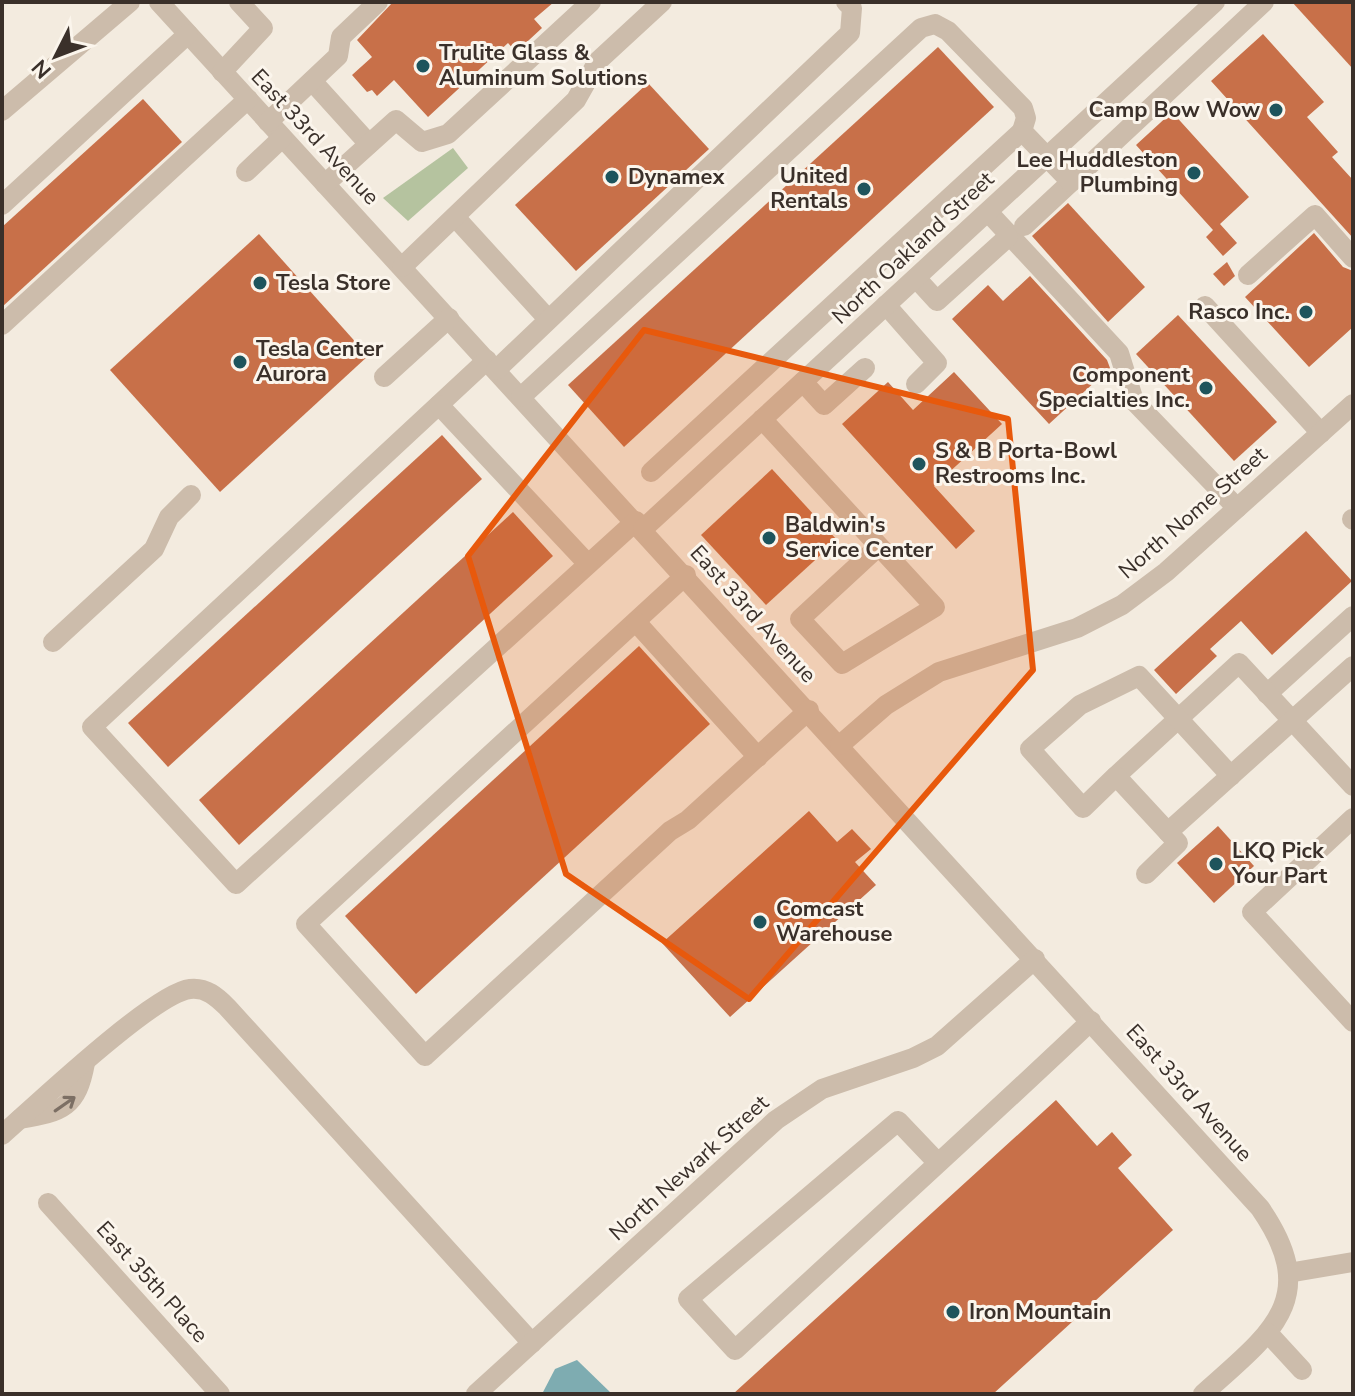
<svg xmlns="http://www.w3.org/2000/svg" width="1355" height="1396" font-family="'Nunito Sans',sans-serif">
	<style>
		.green { fill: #b5c39f }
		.water { fill: #7eacb1 }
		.building { fill: #c87049 }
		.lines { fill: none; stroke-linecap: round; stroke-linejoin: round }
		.minor { stroke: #ccbcab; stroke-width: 20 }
		.oneway { stroke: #7c6f64 }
		.marked { fill: #e8590c; fill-opacity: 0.2; stroke: #e8590c; stroke-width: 6; stroke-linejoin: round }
		.poi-dot { fill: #1e545c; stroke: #fbf5ec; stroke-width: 3 }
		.labels { text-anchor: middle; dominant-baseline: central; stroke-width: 6; stroke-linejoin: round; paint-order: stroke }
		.poi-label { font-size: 22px; font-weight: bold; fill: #3a302a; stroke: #fbf5ec; text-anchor: start }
		.street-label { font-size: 22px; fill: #3a302a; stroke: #fbf5ec }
	</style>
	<rect width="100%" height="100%" fill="#f3ebdf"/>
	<path class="green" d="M453,148L468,168L408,221L383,198Z"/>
	<path class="water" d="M577,1360L612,1394H542L555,1369Z"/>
	<g class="building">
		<path d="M393,2H554L534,19L542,28L516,52L508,43L428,117L394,80L377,96L372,90L367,92L352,75L372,57L357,40Z"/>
		<path d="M1292,2H1353V69Z"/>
		<path d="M1263,34L1324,102L1307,117L1338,152L1332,157L1353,180V238L1211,81Z"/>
		<path d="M938,47L994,107L624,447L568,385Z"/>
		<path d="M648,83L709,149L576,271L515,205Z"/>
		<path d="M143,99L182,142L2,307V227Z"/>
		<path d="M1172,112L1249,197L1220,224L1237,243L1223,256L1206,237L1213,230L1136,145Z"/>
		<path d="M1068,203L1145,287L1108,322L1032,236Z"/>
		<path d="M1314,233L1343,267L1353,271V327L1309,367L1245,297Z"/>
		<path d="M259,234L368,356L220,492L110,370Z"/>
		<path d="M1227,262L1235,276L1224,286L1213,274Z"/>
		<path d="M1030,276L1107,360L1110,368L1049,424L952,319L988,285L1003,301Z"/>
		<path d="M1178,315L1277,422L1234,461L1136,354Z"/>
		<path d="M954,372L1002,424L934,486L975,531L956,549L842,424L888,382L913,410Z"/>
		<path d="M442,435L482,479L168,767L128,723Z"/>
		<path d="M772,469L837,540L766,605L701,535Z"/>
		<path d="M513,512L553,556L239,845L199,800Z"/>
		<path d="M1306,531L1352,581L1272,655L1241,621L1210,649L1217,656L1176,694L1154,670Z"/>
		<path d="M639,646L710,724L416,994L345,916Z"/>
		<path d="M809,811L837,842L852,829L871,849L855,862L876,885L730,1017L662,943Z"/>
		<path d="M1218,826L1254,866L1214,903L1177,863Z"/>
		<path d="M1056,1100L1097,1146L1112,1132L1132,1155L1118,1168L1173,1230L993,1394H733Z"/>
	</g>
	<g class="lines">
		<g class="minor">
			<path d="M159,2L1260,1208C1323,1299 1270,1334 1203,1394"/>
			<path d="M222,72L263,28L239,2"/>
			<path d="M312,81L369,144"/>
			<path d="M2,111L130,2"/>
			<path d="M268,122L338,56L341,37L378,2"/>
			<path d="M246,172L282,138"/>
			<path d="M325,184L396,120L422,142L448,134L591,2"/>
			<path d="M2,205L188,34"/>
			<path d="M988,212L1119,353L1134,401L1237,508"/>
			<path d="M455,217L548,319"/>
			<path d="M1024,226L1264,2"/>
			<path d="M402,267L576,100L598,61L662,2"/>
			<path d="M1248,275L1315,215L1353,258"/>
			<path d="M916,278L937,301L1008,237"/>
			<path d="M886,305L937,363L916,384"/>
			<path d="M1205,306L1321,433"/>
			<path d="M2,325L248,99"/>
			<path d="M487,360L92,727L236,884L636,521"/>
			<path d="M496,370L850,33L852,8L846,2"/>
			<path d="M384,377L449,318"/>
			<path d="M803,382L824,405L865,368"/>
			<path d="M521,397L921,28L935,24L948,31L1023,108L1026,118L1022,131L1071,182"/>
			<path d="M439,405L588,564"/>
			<path d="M762,419L935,607L842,664L800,619L879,546"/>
			<path d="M651,472L1022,131"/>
			<path d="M1352,519L1353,520"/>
			<path d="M643,529L1215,2"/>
			<path d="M686,575L306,924L425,1056L670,831L688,820L809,710"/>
			<path d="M636,622L758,757"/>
			<path d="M53,642L154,549L169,517L191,495"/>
			<path d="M1267,694L1353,616"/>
			<path d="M840,745L886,705L939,672L1077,628L1122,605L1166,572L1353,404"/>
			<path d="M1116,776L1239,663L1353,786"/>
			<path d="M1353,818L1252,912L1353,1022"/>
			<path d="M1168,832L1353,666"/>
			<path d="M1146,874L1178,843L1116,776L1083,808L1030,749L1080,705L1139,676L1231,776"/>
			<path d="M20,1119C63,1112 77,1107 85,1063"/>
			<path d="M2,1135C35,1106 154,993 190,989C206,987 217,997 227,1007L532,1343"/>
			<path d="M938,1163L898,1121L688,1299L735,1350C854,1240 974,1132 1091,1021"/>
			<path d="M48,1203L220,1394"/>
			<path d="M1288,1273L1353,1262"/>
			<path d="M1268,1333L1302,1370"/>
			<path d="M476,1394L776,1120L822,1089L913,1058L937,1046L1035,959"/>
		</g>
	</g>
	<defs><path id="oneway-shaft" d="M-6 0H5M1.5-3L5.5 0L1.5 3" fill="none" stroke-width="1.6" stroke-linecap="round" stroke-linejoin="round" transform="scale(2)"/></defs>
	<use class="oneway" href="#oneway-shaft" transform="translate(65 1104) rotate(-35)"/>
	<path class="marked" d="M644,330L1008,419L1033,670L749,999L566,874L468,556Z"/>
	<g class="poi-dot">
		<circle cx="423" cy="66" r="8"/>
		<circle cx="1276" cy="110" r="8"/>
		<circle cx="1194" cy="173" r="8"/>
		<circle cx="612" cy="177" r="8"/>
		<circle cx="864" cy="189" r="8"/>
		<circle cx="260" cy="283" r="8"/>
		<circle cx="1306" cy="312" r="8"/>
		<circle cx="240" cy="362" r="8"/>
		<circle cx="1206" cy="388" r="8"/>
		<circle cx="919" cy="464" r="8"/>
		<circle cx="769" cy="538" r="8"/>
		<circle cx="1216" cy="864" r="8"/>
		<circle cx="760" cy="922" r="8"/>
		<circle cx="953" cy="1312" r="8"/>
	</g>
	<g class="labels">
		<g class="poi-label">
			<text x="439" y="53">Trulite Glass &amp;<tspan x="439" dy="25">Aluminum Solutions</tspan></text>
			<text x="1260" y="110" text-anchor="end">Camp Bow Wow</text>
			<text x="1178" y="160" text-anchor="end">Lee Huddleston<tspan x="1178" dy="25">Plumbing</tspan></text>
			<text x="848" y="176" text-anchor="end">United<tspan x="848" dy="25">Rentals</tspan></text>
			<text x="628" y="177">Dynamex</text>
			<text x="276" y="283">Tesla Store</text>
			<text x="1290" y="312" text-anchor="end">Rasco Inc.</text>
			<text x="256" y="349">Tesla Center<tspan x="256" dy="25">Aurora</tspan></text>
			<text x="1190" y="375" text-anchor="end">Component<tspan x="1190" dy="25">Specialties Inc.</tspan></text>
			<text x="935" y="451">S &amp; B Porta-Bowl<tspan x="935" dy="25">Restrooms Inc.</tspan></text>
			<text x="785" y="525">Baldwin's<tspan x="785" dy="25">Service Center</tspan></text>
			<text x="1232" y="851">LKQ Pick<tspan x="1232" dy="25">Your Part</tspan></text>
			<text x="776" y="909">Comcast<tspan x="776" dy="25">Warehouse</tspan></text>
			<text x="969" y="1312">Iron Mountain</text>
		</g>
		<g class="street-label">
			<text transform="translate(315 137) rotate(47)">East 33rd Avenue</text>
			<text transform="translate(913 248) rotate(-43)">North Oakland Street</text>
			<text transform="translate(1193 513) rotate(-41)">North Nome Street</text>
			<text transform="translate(753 614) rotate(48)">East 33rd Avenue</text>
			<text transform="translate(1189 1093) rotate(48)">East 33rd Avenue</text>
			<text transform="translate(689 1168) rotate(-42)">North Newark Street</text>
			<text transform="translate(152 1282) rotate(48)">East 35th Place</text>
		</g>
	</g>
	<rect width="1355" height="1396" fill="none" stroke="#3a302a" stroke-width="8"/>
	<g transform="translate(56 56) rotate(228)" stroke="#fbf5ec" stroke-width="6" paint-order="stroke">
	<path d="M0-6L14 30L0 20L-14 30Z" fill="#3a302a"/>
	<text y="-12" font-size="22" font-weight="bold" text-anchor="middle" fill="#3a302a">N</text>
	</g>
</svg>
